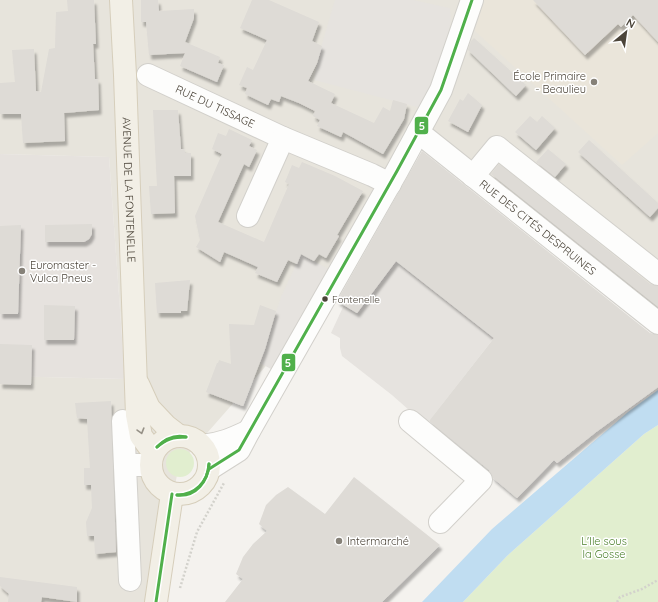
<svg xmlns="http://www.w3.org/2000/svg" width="658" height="602" font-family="Quicksand,sans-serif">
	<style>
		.residential { fill: #e7e4dc }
		.industrial { fill: #e6e2de }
		.education { fill: #eae5da }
		.green { fill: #e1eecf }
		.parking { fill: #e6e3df }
		.water { fill: #c0ddf1 }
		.building { fill: #dedbd6; filter: url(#shadow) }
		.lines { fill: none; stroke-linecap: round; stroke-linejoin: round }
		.minor-casing { stroke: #d2d0cb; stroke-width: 24 }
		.major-casing { stroke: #d6cebb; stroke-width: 24 }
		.path { stroke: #d3d2cc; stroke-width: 2.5; stroke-dasharray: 2 2; stroke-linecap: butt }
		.minor { stroke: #fdfdfc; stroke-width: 22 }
		.major { stroke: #f2efe6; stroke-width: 22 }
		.bus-1-casing { stroke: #fff; stroke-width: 6 }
		.bus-1 { stroke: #50b04b; stroke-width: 3 }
		.oneway { stroke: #969187 }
		.poi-dot { fill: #868178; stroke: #fff; stroke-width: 1.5 }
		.bus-dot { fill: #4b4439; stroke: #fff; stroke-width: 1.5 }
		.labels { text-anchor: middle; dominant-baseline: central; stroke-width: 3; stroke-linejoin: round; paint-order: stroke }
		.bus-label { font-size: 10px; fill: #4b4439; stroke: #fff; text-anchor: start }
		.poi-label { font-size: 11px; fill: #4b4439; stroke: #fff; text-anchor: start }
		.street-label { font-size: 11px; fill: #4b4439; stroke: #fff }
		.park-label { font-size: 11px; fill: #4a7f2a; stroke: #fff }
		.line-badge { stroke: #fff; stroke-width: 1.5 }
		.badge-label { font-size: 11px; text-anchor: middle; font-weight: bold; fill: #fff }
	</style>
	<defs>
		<filter id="shadow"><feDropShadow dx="2.5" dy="4.5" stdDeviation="1" flood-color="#0004"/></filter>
	</defs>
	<rect width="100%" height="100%" fill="#f4f2ee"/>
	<path class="residential" d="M0,0H658V315L431,135L286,343L179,465L152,602H0V376L125,379L109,157L0,154Z"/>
	<path class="industrial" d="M0,154L109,157L125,379L0,376Z"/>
	<path class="education" d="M484,0H658V133L622,165L475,31Z"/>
	<g class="green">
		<path d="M658,425V602H463L507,556L644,434Z"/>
		<circle cx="180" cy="463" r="14"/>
	</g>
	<g class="parking">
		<path d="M335,0H414L450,8L451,21L437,76L421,108L314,80L320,51Z"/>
		<path d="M301,254L328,269L271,369L260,363L281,297Z"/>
		<path d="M396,261L494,338L426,425L392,395L342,356L340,348V338L331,333L344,305L357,313Z"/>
	</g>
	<path class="water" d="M658,390V425L644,434L507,556L463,602H422L492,529L628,412Z"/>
	<g class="building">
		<path d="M67,0H94L96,44H93L95,79H98L99,110L64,113L65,141L23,143L21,114H0V83L15,82L12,50L34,49L36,91L41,92L49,49L55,48L56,12L68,11Z"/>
		<path d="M141,0H158L159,11L194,9V18L185,42L220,57L218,63L224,65L217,82L180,66L185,53L149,55L146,22H141Z"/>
		<path d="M252,0H269L319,22L312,41L322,46L317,63L308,81L335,94L331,103L374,123L383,107L390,111L393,100L407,104L404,119L383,154L343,132L341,137L317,126L320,120L313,116L315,111L299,103L281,96L279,102L271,99L268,105L245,94L247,88L239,85L247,67L253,70L267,40L240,28Z"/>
		<path d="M533,0H658V42L633,15L621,27L618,24L585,55Z"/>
		<path d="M474,38L526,85L516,96L468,50L471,41Z"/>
		<path d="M468,93L482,105L468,132L448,121L460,99L463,101Z"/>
		<path d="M153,110H178L181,149H184L185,153H191V176H174L175,213L151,214L149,186H157Z"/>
		<path d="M530,116L537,122L542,116L555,128L536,150L515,132Z"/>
		<path d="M229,129L252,140L249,146L257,150L249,167L244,164L218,222L264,242L289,184L285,182L292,165L299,168L302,162L335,176L363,191L337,235L339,236L326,258L319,254L314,261L301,254L297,264L288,260L277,282L255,273L258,267L224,252L220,262L196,247L200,240L195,216L222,154L212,149L218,133L226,136Z"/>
		<path d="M589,140L658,203V208L650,217L578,152Z"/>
		<path d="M548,149L566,164L555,177L536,162Z"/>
		<path d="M422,151L650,333L658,335V387L596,432L557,463L554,460L517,498L493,478L489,470L429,421L494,338L396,261L357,313L337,301Z"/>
		<path d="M499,164L650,284L658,286V307L491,174Z"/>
		<path d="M92,224V234L89,239L84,242H45V225Z"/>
		<path d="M21,225L18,314H0V226Z"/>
		<path d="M190,280L187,311H181V313H157L155,283Z"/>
		<path d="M44,305L75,306L74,340H44Z"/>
		<path d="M260,305L276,311L265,349L243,406L206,392L217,363H218L219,360L231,364L229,324L254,325Z"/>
		<path d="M0,344L32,345L31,385L0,384Z"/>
		<path d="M111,401L116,552L95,554L94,536H87L86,522L92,508L91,485H84V468H90L87,419L77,418L75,403Z"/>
		<path d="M354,477L440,545L382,602H225L243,579L236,574L243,557L253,544L267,531L259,524L266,505L276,495L288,487L325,514Z"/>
		<path d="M0,577L77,587V602L42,597L41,602H8L9,594L0,586Z"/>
	</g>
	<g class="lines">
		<defs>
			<g id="minor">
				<path id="s1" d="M148,75L283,138L372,175L390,184"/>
				<path id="s2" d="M418,132L658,323"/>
				<path d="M473,176L497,147L658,274"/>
				<path d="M248,216L283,138"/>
				<path d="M123,421L130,580"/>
				<path d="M410,421L481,480L440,522"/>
				<path d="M202,446C221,444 232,439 249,431"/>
				<path d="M125,465H150"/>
				<path d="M209,469L239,450L249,431L397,171L441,90L472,0"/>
			</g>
			<g id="major">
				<path id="s3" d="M121,0L125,75L137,415L141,436L153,452"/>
				<path d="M138,384L149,408L166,426L179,436"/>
				<circle cx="180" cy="465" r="29"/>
				<path d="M156,602L172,494"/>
			</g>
		</defs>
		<use href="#minor" class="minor-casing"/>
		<use href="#major" class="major-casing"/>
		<g class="path">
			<path d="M180,588L197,532L224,483"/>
			<path d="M617,602L620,597L642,589L658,580"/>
		</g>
		<use href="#minor" class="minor"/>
		<use href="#major" class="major"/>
		<defs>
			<g id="bus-1">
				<path d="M157,447C165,439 174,434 186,437"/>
				<path d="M157,447C166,439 173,437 186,437"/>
				<path d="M209,469L239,450L397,171L441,90L472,0"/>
				<path d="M177,495C195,495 208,482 209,464"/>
				<path d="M177,495C196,497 208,481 209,464"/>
				<path d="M156,602L172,494"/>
			</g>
		</defs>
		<use href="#bus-1" class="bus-1-casing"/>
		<use href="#bus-1" class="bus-1"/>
	</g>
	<defs><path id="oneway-chevron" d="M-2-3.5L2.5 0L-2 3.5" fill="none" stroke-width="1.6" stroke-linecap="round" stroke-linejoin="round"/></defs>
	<use class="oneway" href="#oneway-chevron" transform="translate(141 431) rotate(74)"/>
	<g class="poi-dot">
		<circle cx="594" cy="82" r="4"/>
		<circle cx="22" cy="271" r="4"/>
		<circle cx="339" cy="541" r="4"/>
	</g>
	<circle class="bus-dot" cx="325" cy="299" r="3.5"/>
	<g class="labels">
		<g class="bus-label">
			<text x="332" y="299">Fontenelle</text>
		</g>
		<g class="poi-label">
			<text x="586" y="76" text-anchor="end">École Primaire<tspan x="586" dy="13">- Beaulieu</tspan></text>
			<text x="30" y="265">Euromaster -<tspan x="30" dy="13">Vulca Pneus</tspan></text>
			<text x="347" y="541">Intermarché</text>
		</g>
		<g class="street-label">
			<text stroke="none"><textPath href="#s1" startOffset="74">RUE DU TISSAGE</textPath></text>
			<text stroke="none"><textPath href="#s3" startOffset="190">AVENUE DE LA FONTENELLE</textPath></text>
			<text stroke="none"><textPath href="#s2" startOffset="153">RUE DES CITÉS DESPRUINES</textPath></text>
		</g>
		<g class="park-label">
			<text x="604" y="541">L'Ile sous<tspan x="604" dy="13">la Gosse</tspan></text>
		</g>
	</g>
	<g class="line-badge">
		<rect x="414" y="116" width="15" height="19" rx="4" fill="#50b04b"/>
		<rect x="281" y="353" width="15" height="19" rx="4" fill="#50b04b"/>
	</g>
	<g class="badge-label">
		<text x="422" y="130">5</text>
		<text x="288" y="367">5</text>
	</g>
	<g transform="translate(626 32) rotate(29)" stroke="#ffffff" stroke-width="3" paint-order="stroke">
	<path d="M0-3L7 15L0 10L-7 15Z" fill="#4b4439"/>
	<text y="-6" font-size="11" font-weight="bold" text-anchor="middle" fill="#4b4439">N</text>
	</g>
</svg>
